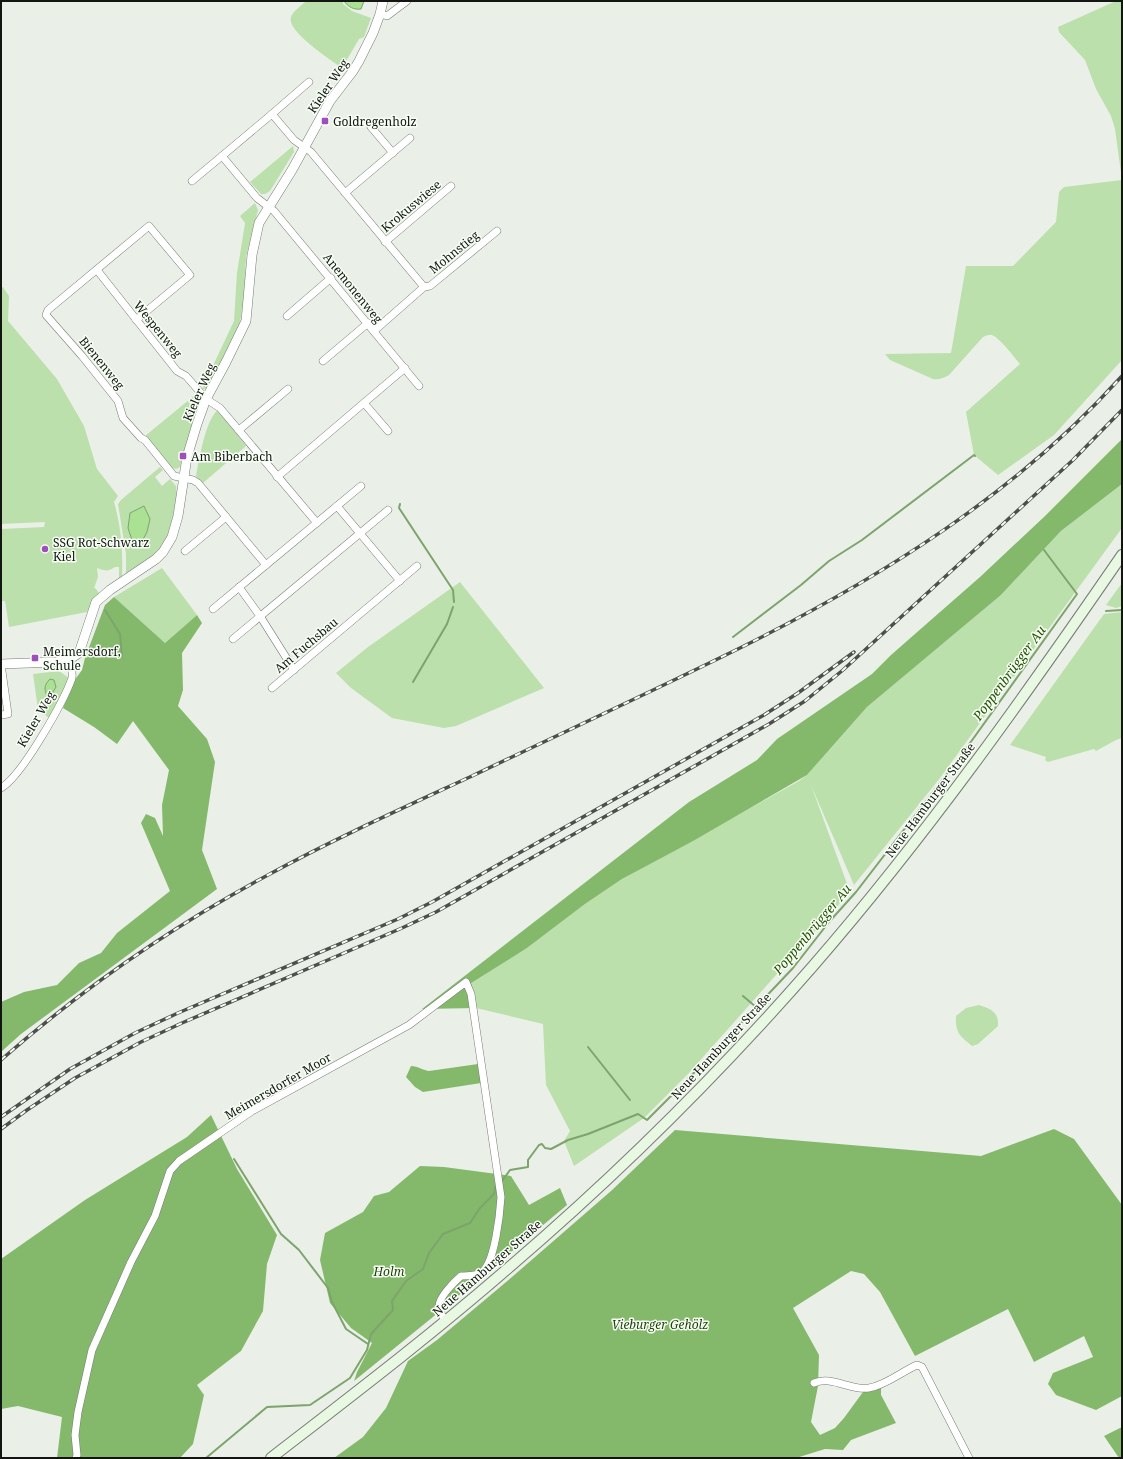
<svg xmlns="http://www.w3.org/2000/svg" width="1123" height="1459" font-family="'Noto Serif',serif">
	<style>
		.green { fill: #bbe0ac }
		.forest { fill: #84b96c }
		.water { fill: #aae193; stroke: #7da46c }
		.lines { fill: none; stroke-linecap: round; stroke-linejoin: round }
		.stream { stroke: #7da46c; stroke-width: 2 }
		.minor-casing { stroke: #767c74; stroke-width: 8 }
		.tertiary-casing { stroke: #767c74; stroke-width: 10 }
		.secondary-casing { stroke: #767c74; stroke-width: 12 }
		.minor { stroke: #fff; stroke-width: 7 }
		.tertiary { stroke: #fff; stroke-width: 9 }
		.secondary { stroke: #e9f8e2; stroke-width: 10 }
		.rail-casing { stroke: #4c4f4b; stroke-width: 3.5 }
		.rail { stroke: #f7fef4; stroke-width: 2; stroke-dasharray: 6; stroke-linecap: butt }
		.poi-dot { fill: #a14ebd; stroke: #f7fef4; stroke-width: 1.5 }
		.labels { text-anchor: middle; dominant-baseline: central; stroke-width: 3; stroke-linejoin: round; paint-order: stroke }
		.street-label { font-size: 12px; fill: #131512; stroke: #f7fef4 }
		.poi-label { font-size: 12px; fill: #131512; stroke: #f7fef4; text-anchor: start }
		.park-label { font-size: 12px; font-style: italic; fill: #1c3e07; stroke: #f7fef4 }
		.water-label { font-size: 13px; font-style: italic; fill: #255502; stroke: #f7fef4 }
	</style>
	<rect width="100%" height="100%" fill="#eaf0e7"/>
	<g class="green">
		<path d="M306,1H343V4L352,11L371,18L364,37L359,39L342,68C331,60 286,31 291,17C293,11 301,6 306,1Z"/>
		<path d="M1116,1H1122V360L1054,435L998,475L974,455L966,412L1020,364C1014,357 1000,338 992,335C989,334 986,336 983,337L949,375C944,378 939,380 933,379L890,360L885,354L951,353L966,266H1013L1056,222L1059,192L1064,187L1122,180L1115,129L1111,116L1096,89L1085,60L1059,32L1058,27Z"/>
		<path d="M293,146L294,152L270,191L265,194H261L250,182Z"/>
		<path d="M255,203L258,210L246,257L244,298L240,322L228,349L210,387L206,389H202L234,321L237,273L245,223L240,216Z"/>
		<path d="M3,287L9,296L8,321L57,379L84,426L97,469L118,496L114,502C121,526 123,551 122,576L119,579V567H115C108,572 105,571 97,568L98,577L94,588H95L99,593L87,612L9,627L5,601H1V529L44,527L45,522L1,524V288Z"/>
		<path d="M195,395L199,401V407L188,438L180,467L176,469L172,468L145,436Z"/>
		<path d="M218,410L246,446L203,483L196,476C199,460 206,418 218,410Z"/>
		<path d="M160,467L163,470L155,477L162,486L170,479L176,486L177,496L169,536L156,557L126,575V554L118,504L121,500Z"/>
		<path d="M1122,484V528L940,778L854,885L811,785L850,892L688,1074L644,1118L574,1166L564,1141L570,1131L546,1085L543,1024L476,1008L470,983L527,948L585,904L622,879L799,781L807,775L867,707L1001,595L1061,531Z"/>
		<path d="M162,568L197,615L165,643L114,597Z"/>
		<path d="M460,582L544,688L456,726L444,728L392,718L351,688L336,673L368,647Z"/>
		<path d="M1122,583V606L1116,608L1106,605Z"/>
		<path d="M1122,612V738L1116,740L1096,751L1094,749L1048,762L1045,760L1046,757L1010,745L1104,614Z"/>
		<path d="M59,671L69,678L49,718L38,709L33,674Z"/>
		<path d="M979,1005C991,1009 999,1012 998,1026L978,1044L972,1046C960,1036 955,1033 956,1016L966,1008Z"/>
	</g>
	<g class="forest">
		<path d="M1122,439V484L1061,531L1001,595L867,707L807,775L693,841L622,879L585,904L527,948L471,983L476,1008L422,1009L689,802L757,760L777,739L872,674L891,655L980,577L1045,516Z"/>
		<path d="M114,597L165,643L197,615L202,623L182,653L183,690L178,706L207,739L215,762L202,850L217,889L21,1034L1,1052V1002L24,992L57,985L79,963L101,953L117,933L170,891L141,823L146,814L155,818L163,836L162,805L169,770L133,721L117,744L94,727L63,708L74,681L82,670L85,658L105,605Z"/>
		<path d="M478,1064L481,1083L423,1092L415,1087L406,1077L411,1066C418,1066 422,1070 429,1071Z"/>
		<path d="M211,1115L237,1169L277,1235L267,1264L263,1311L241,1351L197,1385L204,1395L193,1444L180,1458H57L62,1417L18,1406L1,1409V1259L85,1200L187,1137Z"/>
		<path d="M1054,1129L1074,1139L1122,1205V1396L1096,1410L1056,1395L1048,1384L1053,1373L1093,1357L1084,1336L1034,1362L1008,1309L915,1356L880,1292L864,1274L851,1271L793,1308L819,1355L818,1386L811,1422L820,1435L835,1428L844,1418L863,1392L881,1388V1395L896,1423L851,1440L843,1450L825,1449L796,1458H334L363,1437L386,1408L408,1361L437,1340L512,1277L611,1191L675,1130L981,1156Z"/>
		<path d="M420,1166L444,1167L511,1176L529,1205L560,1188L567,1205L444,1308L354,1381L357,1372L372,1343L351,1328L330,1303L320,1260L325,1233L363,1212L374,1196L389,1192Z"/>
		<path d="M1122,1427V1458H1119L1104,1436Z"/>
	</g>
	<g class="water">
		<path d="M344,1H364L361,9C354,10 348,7 344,1Z"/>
		<path d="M144,506L150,519L147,532L141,543H133L128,528L130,513Z"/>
		<path d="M50,679L54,680L56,687L50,697L47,696C44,689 44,685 50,679Z"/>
	</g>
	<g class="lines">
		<g class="stream">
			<path d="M400,504L399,508L453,590L454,602"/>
			<path d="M105,610L120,634L122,656"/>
			<path d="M1106,611L1122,610"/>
			<path d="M733,637L801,585L829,561L862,540L974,455L975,456"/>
			<path d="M413,682L447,624L453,607"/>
			<path d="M743,996L756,1007"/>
			<path d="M588,1047L630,1100"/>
			<path d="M234,1159L281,1234L299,1250L328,1288L332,1302L346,1329L368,1344"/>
			<path d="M502,1181L510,1170L528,1167V1160L539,1145L542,1144L545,1148L551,1149L568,1140L588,1134L638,1114L647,1120L690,1077L793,968L829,922L856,892L960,757L1077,594L1044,550"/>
			<path d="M206,1458L267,1407L310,1405L350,1378L367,1350L371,1334L393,1310L392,1301L406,1281L423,1269L429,1253L443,1234L470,1223L480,1208L494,1194L496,1185"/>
		</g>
		<defs>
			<g id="minor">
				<path d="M380,14L387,16L407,1"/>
				<path d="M272,114L309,82"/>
				<path d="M371,127L393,153"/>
				<path d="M192,181L222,156"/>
				<path d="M345,193L410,138"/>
				<path d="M385,242L451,186"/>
				<path d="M97,270L177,371L186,376L206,399L220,408L317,523"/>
				<path d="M287,316L331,278"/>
				<path d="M136,320L190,275L149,226L48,310L46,315L82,356L118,401L123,418L141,438L145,440L174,476L193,480L198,483L266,565"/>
				<path d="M374,331L424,287L430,286L497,231"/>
				<path d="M323,361L368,323"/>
				<path d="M419,386L274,211L257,198L222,156L272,114L294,140L311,152L424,287"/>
				<path d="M364,403L388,431"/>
				<path d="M239,430L288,389"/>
				<path d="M277,477L405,368"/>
				<path d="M337,506L400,581"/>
				<path d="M185,551L226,517"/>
				<path d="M239,587L260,616L294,670"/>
				<path d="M213,609L361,486"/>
				<path d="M233,639L388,510"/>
				<path d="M272,688L417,566"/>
				<path d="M1,715L8,714L1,664"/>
				<path d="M1,788C22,776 64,701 72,678C73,672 71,665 70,659"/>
				<path d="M814,1383C831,1375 851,1391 869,1388C886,1385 901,1372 917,1365L922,1367L969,1458"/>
				<path d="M76,1458L77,1455L75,1435L78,1412L92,1350L131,1262L155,1216L170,1171L179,1161L252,1111L409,1025L466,982L471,994L501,1197C500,1213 495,1262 482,1272C475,1277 468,1275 461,1276C454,1282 438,1298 439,1307C439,1312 443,1317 446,1321"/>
			</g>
			<path id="tertiary" d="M1,664L56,662L70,659L79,653L96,602L110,590L156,559L163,552L172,537L178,516L187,457L197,424L206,399L226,362L246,321L252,255L259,223L292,170L330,101L353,71L359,61L373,33L380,14L383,1"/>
			<path id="secondary" d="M271,1458C350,1397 430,1336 506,1270C615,1177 719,1074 813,966C926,836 1025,696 1122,555"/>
		</defs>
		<use href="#minor" class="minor-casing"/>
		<use href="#tertiary" class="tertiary-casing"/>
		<use href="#secondary" class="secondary-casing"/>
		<use href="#minor" class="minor"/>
		<use href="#tertiary" class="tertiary"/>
		<use href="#secondary" class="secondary"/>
		<defs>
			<g id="rail">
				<path d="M1,1060C82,989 173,926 268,875C334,839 403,808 472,776C562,733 653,691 742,647C882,577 1017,493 1122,376"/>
				<path d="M1,1117L70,1069L135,1033L178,1013L398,919L432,902L764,715L798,693L854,652"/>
				<path d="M1,1129L27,1110L75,1078L141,1042L182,1023L402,928L436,912L769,724L805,701L843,670L1073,460L1122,410"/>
			</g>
		</defs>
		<use href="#rail" class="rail-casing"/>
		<use href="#rail" class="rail"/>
	</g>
	<g class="poi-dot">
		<rect x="321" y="117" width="8" height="8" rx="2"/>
		<rect x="179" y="452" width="8" height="8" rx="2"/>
		<circle cx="45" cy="549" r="4"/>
		<rect x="31" y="654" width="8" height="8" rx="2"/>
	</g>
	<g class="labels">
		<g class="street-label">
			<text transform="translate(328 86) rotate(-56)">Kieler Weg</text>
			<text transform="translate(411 206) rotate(-40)">Krokuswiese</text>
			<text transform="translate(454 252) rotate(-39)">Mohnstieg</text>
			<text transform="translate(353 288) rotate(51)">Anemonenweg</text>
			<text transform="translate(158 329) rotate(51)">Wespenweg</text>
			<text transform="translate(102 363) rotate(51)">Bienenweg</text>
			<text transform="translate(199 392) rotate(-66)">Kieler Weg</text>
			<text transform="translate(306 645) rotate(-40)">Am Fuchsbau</text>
			<text transform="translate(36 719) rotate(-60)">Kieler Weg</text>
			<text transform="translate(930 800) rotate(-53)">Neue Hamburger Straße</text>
			<text transform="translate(721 1046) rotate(-47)">Neue Hamburger Straße</text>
			<text transform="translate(278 1086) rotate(-30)">Meimersdorfer Moor</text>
			<text transform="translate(487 1268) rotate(-41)">Neue Hamburger Straße</text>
		</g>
		<g class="poi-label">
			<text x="333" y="121">Goldregenholz</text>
			<text x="191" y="456">Am Biberbach</text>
			<text x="53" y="542">SSG Rot-Schwarz<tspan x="53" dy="14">Kiel</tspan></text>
			<text x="43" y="651">Meimersdorf,<tspan x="43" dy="14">Schule</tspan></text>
		</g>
		<g class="park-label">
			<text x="389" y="1271">Holm</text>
			<text x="660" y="1324">Vieburger Gehölz</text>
		</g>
		<g class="water-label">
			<text transform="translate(1009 673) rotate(-54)">Poppenbrügger Au</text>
			<text transform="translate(812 929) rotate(-50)">Poppenbrügger Au</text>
		</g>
	</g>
	<rect width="1123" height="1459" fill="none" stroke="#131512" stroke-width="4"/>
</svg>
